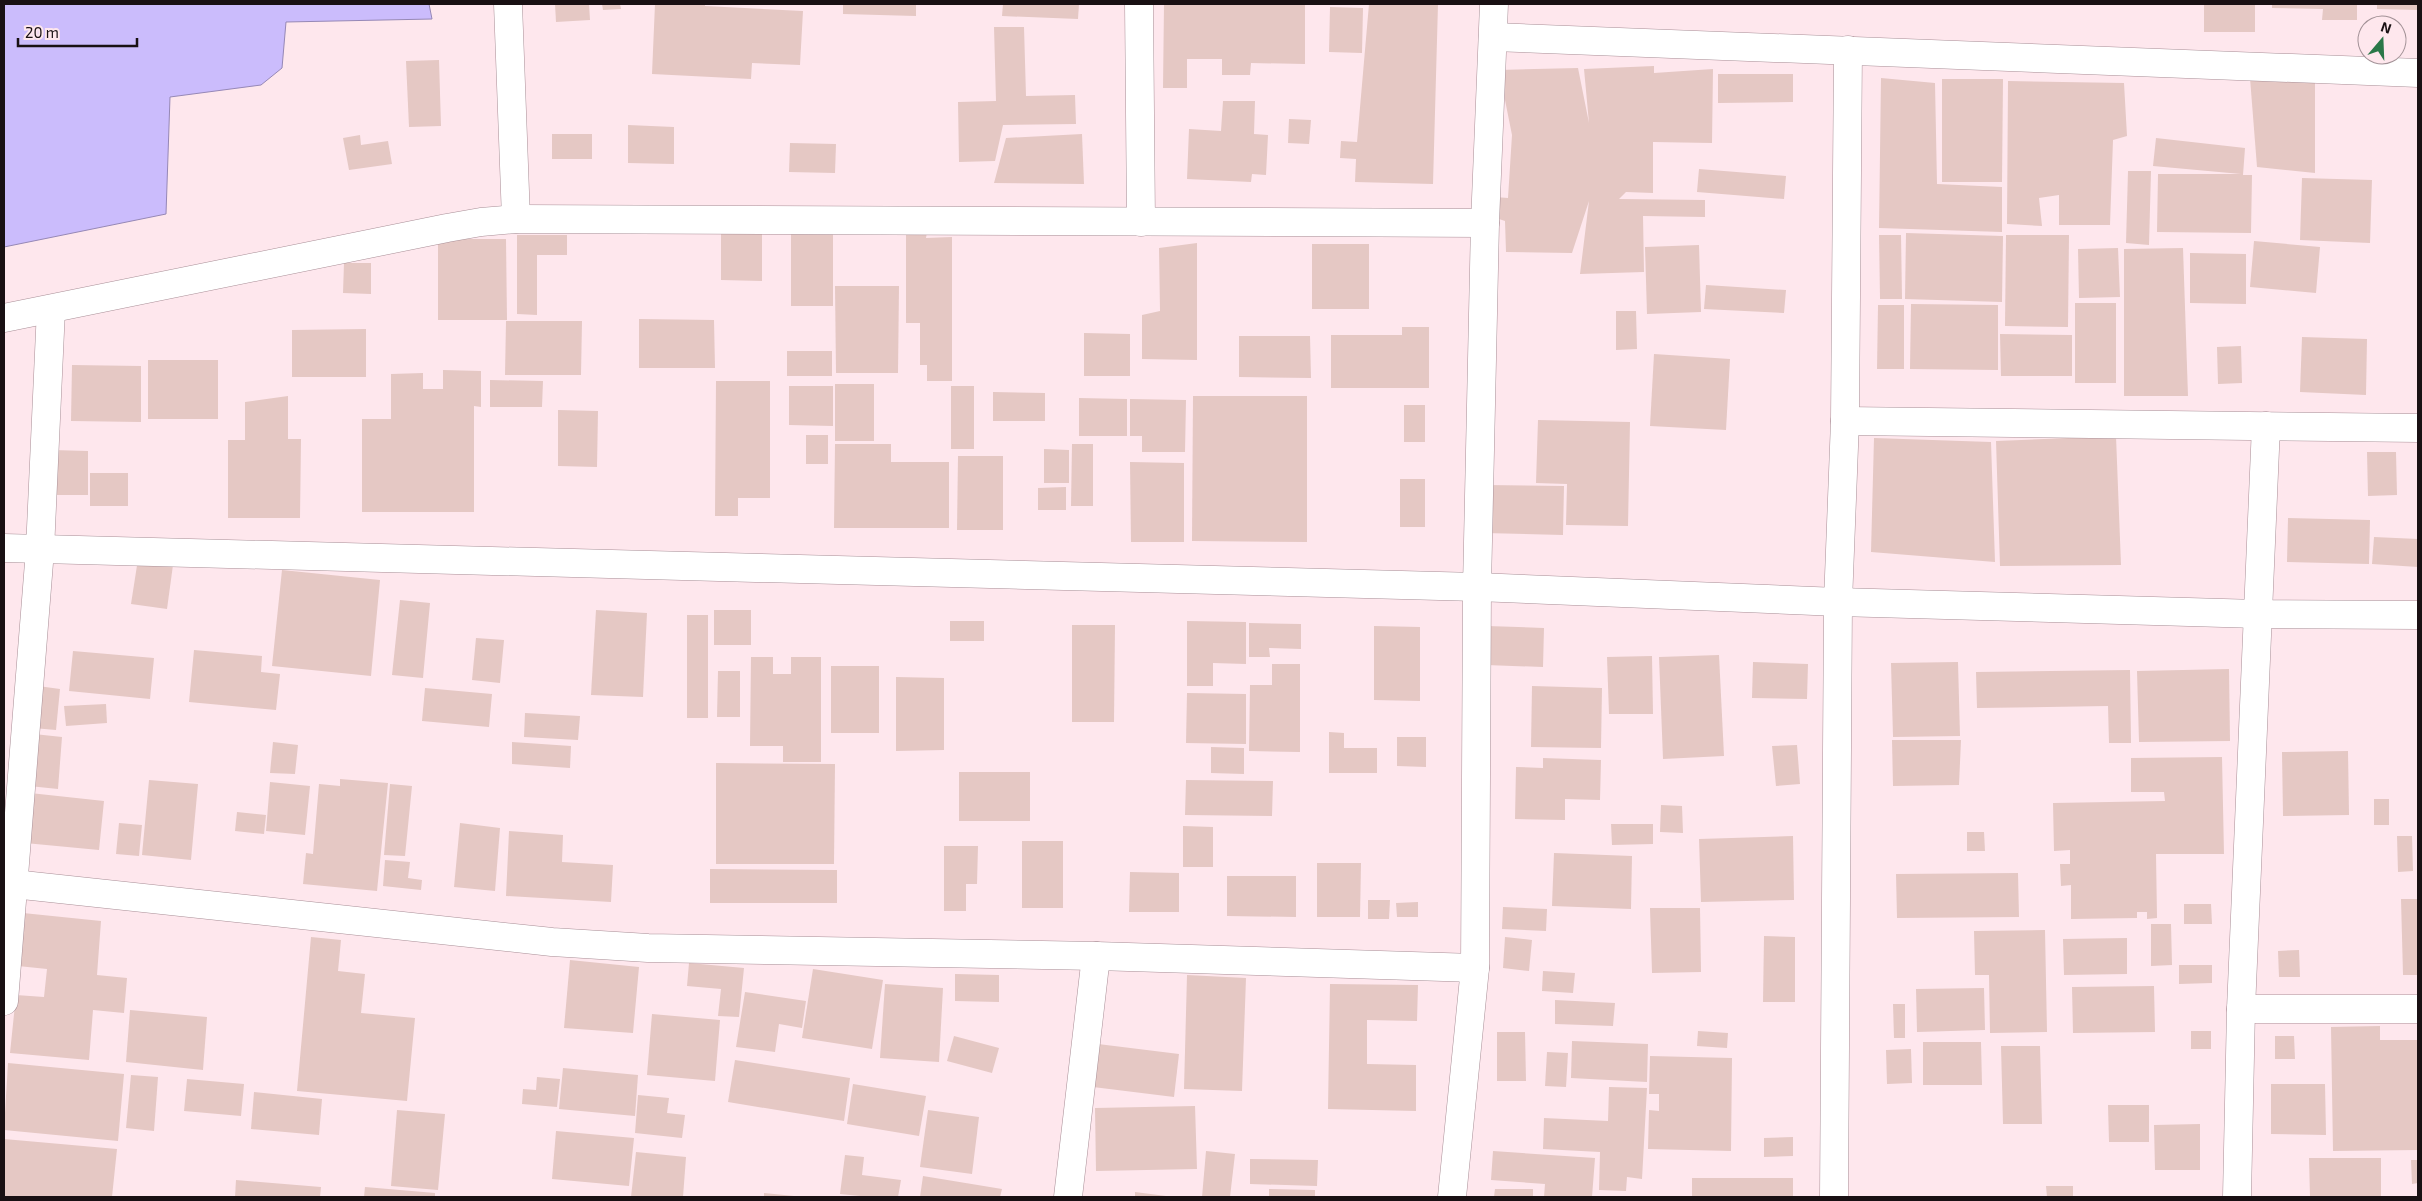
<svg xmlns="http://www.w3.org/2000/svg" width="2422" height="1201" font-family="'Exo 2',sans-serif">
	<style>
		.water { fill: #cbbcfc; stroke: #9688b6 }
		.building { fill: #e5c8c4 }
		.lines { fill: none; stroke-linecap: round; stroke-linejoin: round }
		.street-casing { stroke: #a98f97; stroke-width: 29 }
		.street { stroke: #fff; stroke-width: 28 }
	</style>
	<rect width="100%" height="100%" fill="#fee7ed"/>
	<path class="water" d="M4,4H429L432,19L286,22L282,68L261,85L170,97L166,214L4,247Z"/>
	<g class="building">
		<path d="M555,4H589L590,20L556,22Z"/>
		<path d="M602,4H620L621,9L603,10Z"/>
		<path d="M655,4H705V6L803,11L800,65L752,63L751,79L652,74Z"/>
		<path d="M843,4H916V16L843,14Z"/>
		<path d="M1003,4H1079L1078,19L1002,16Z"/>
		<path d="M1164,4H1305V64L1251,63L1250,75H1222V59H1187V88H1163Z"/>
		<path d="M1369,4H1438L1433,184L1355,182L1356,159L1340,158L1341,141L1357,142Z"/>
		<rect x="2204" y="4" width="51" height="28"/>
		<path d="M2272,4H2357V20H2322L2323,9L2272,8Z"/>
		<path d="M2377,4H2418V10L2377,9Z"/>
		<path d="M1330,7L1363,8L1362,53L1329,52Z"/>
		<path d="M994,27H1024L1026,96L1075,95L1076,124L1003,125L995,161L959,162L958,102L996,101Z"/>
		<path d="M439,60L441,126L409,127L406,61Z"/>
		<path d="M1654,66V73L1713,69L1712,143L1653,142V193L1626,192L1619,199L1705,200V217L1643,216L1644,272L1580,274L1589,201L1572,253L1506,252L1505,221L1496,218L1495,197L1508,198L1512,135L1499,70L1578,68L1589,123L1584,69Z"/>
		<path d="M1718,74H1793V102L1718,103Z"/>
		<path d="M1881,78L1935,83L1937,184L2002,187V232L1879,228Z"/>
		<path d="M2250,78L2315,81V173L2257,167Z"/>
		<path d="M1942,79H2003L2002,182H1942Z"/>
		<path d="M2008,81L2124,83L2127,136L2113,140L2110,225H2059V195L2039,198L2042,226L2007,224Z"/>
		<path d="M1223,101H1255L1254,134L1268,135L1266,175L1252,174L1251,182L1187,179L1189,129L1221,131Z"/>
		<path d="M1289,119L1311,120L1309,144L1288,143Z"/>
		<path d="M628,125L674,127V164L628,163Z"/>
		<rect x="552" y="134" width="40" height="25"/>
		<path d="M1082,134L1084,184L994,183L1006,138Z"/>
		<path d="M360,135L361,145L388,141L392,164L349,170L343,138Z"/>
		<path d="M2156,138L2245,148L2243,175H2252L2251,233L2157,232L2158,174H2241L2153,166Z"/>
		<path d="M790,143L836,144L835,173L789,172Z"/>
		<path d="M1699,169L1786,176L1784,199L1697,192Z"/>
		<path d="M2128,171H2151L2149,245L2126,243Z"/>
		<path d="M2302,178L2372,180L2370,243L2300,240Z"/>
		<path d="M721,231H762V281L721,280Z"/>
		<path d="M906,232H927L926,238L952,237V381H927V365H920V323H906Z"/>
		<path d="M1906,233L2003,236L2002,302L1905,299Z"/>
		<rect x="791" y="234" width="42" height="72"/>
		<path d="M517,235H567V255H537V315L517,314Z"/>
		<path d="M1879,235H1901L1902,299H1880Z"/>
		<path d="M2006,235H2069L2068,327L2005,326Z"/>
		<path d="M438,239H506L507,320H438Z"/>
		<path d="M2254,241L2320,247L2316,293L2250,287Z"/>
		<path d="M1197,243V360L1142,359V315L1160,311L1159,248Z"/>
		<rect x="1312" y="244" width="57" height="65"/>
		<path d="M1699,245L1701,312L1647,314L1645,247Z"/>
		<path d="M2118,248L2120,297L2079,298L2078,249Z"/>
		<path d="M2183,248L2188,396H2124V249Z"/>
		<path d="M2190,253L2246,254V304L2190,303Z"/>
		<path d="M344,263H371V294L343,293Z"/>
		<path d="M1706,285L1786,290L1784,313L1704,309Z"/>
		<path d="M835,286H899L898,373H836Z"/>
		<rect x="2075" y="303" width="41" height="80"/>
		<path d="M1911,304L1998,305V370L1910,369Z"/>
		<path d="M1878,305H1904V369H1877Z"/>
		<path d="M1616,311H1636L1637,349L1616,350Z"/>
		<path d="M639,319L714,320L715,368H639Z"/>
		<path d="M506,321H582L581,375H505Z"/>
		<path d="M1402,327H1429V388H1331V335H1402Z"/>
		<path d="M366,329V377H292V330Z"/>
		<path d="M1084,333L1130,334V376H1084Z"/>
		<path d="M2000,334L2072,335V376H2001Z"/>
		<path d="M1239,336H1310L1311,378L1239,377Z"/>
		<path d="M2302,337L2367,339L2366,395L2300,392Z"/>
		<path d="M2241,346L2242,383L2218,384L2217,347Z"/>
		<rect x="787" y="351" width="45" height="25"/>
		<path d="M1654,354L1730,359L1726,430L1650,426Z"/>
		<rect x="148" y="360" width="70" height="59"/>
		<path d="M72,365L141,366V422L71,421Z"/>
		<path d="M443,370L481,371V407L474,406V512H362V419H391V374L423,373V389H443Z"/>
		<path d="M490,380L543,381L542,407H490Z"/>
		<path d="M716,381H770V498H738V516H715Z"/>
		<rect x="835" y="384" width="39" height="57"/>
		<path d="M789,386H833V426L789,425Z"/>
		<rect x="951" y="386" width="23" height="63"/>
		<path d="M993,392L1045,393V421H993Z"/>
		<path d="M288,396V439H301L300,518H228V440H245V402Z"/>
		<path d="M1193,396H1307V542L1192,541Z"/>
		<path d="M1079,398L1127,399V436H1079Z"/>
		<path d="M1130,399L1186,400L1185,452H1142V436H1130Z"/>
		<rect x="1404" y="405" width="21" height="37"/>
		<path d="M558,410L598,411L597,467L558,466Z"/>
		<path d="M1538,420L1630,422L1628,526L1566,525L1567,484L1536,483Z"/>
		<rect x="806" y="435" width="22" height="29"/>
		<path d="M2116,436L2121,565L2000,566L1996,441Z"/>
		<path d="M1874,438L1991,442L1995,562L1871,552Z"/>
		<path d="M835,444H891V462H949V528H834Z"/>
		<path d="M1072,444H1093V506H1071Z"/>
		<path d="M1044,449L1069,450V483H1044Z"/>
		<path d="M52,450L88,451V495H52Z"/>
		<path d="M2367,452H2396L2397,495L2368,496Z"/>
		<path d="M958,456H1003V530H957Z"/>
		<path d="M1130,462L1184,463V542H1131Z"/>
		<rect x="90" y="473" width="38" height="33"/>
		<rect x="1400" y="479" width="25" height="48"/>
		<path d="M1485,485L1564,486L1563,535L1484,533Z"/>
		<path d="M1066,487V510H1038V488Z"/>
		<path d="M2288,518L2370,520L2369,564L2287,562Z"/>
		<path d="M2374,537L2418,539V567L2372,564Z"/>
		<path d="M138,559L173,565L167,609L131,604Z"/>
		<path d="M282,570L380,580L371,676L272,666Z"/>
		<path d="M400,600L430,603L423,678L392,675Z"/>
		<path d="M596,610L647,613L643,697L591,695Z"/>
		<rect x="714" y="610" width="37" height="35"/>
		<rect x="687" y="615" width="21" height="103"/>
		<rect x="950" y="621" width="34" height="20"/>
		<path d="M1187,621L1246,622V664L1213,663V686H1187Z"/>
		<path d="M1249,623L1301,624V649L1269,648L1270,657H1249Z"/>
		<path d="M1072,625H1115L1114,722H1072Z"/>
		<path d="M1374,626L1420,627V701L1374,700Z"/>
		<path d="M1487,626L1544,628L1543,667L1486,665Z"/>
		<path d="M476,638L504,640L500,683L472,680Z"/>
		<path d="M194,650L262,656L261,672L280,674L276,710L189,702Z"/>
		<path d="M73,651L154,658L150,699L69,691Z"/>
		<path d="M1719,655L1724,756L1663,759L1659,657Z"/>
		<path d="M1652,656L1653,714H1609L1607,657Z"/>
		<path d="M751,657H773V674H791V657H821V762H783V746H750Z"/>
		<path d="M1753,662L1808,664L1807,699L1752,698Z"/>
		<path d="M1958,662L1960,736L1893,737L1891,663Z"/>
		<path d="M1272,664H1300V752L1249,751L1250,685H1272Z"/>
		<rect x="831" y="666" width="48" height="67"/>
		<path d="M2229,669L2230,741L2139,742L2137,671Z"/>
		<path d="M2130,670L2131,743H2109L2108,706L1977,708L1976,672Z"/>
		<path d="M718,671H740V717H717Z"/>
		<path d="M896,677L944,678V750L896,751Z"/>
		<path d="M38,686L60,689L56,730L33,728Z"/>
		<path d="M1532,686L1602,688L1601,748L1531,747Z"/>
		<path d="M425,688L492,694L489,727L422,721Z"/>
		<path d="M1187,693L1246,694V744L1186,743Z"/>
		<path d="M106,704L107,723L66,726L64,706Z"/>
		<path d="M525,713L580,716L578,740L524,737Z"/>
		<path d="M1329,732L1344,733V748H1377V773H1329Z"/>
		<path d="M34,734L62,737L58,789L29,786Z"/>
		<path d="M1397,737H1426V767L1397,766Z"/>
		<path d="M1892,740H1961L1959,785L1893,786Z"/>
		<path d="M273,742L298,745L295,774L270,773Z"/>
		<path d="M512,742L571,746L570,768L512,764Z"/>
		<path d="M1797,745L1800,784L1776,786L1772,746Z"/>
		<path d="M1211,747L1244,748V774L1211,773Z"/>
		<path d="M2348,751L2349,815L2283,816L2282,752Z"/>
		<path d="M2222,757L2224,854H2156L2157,918L2147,919V912H2137V918L2071,919V885L2061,886L2060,864H2070V850L2054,851L2053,803L2165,801L2164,792H2131V758Z"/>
		<path d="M1543,758L1601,760L1600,800L1565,799V820L1515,819L1516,767L1543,768Z"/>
		<path d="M716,763L835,764L834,864H716Z"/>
		<rect x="959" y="772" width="71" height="49"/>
		<path d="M340,779L388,783L377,891L303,884L306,853L313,854L319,784L340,786Z"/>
		<path d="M149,780L198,784L191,860L142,855Z"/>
		<path d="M1186,780L1273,781L1272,816L1185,815Z"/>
		<path d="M270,782L310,786L305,835L266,831Z"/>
		<path d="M390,784L412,786L405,856L384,855Z"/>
		<path d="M30,793L104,801L99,850L25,843Z"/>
		<rect x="2374" y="799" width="15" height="26"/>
		<path d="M1661,805L1682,806L1683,833L1660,832Z"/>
		<path d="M237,812L266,815L264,834L235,831Z"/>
		<path d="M119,823L142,825L139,856L116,854Z"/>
		<path d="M460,823L500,828L495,891L454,887Z"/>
		<path d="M1611,824H1653V844L1612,845Z"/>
		<path d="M1183,826L1213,827V867H1183Z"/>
		<path d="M509,831L563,835L562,862L613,865L611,902L506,896Z"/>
		<path d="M1967,832H1984L1985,851H1967Z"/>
		<path d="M1793,836L1794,900L1701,902L1699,839Z"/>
		<path d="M2397,836H2412L2413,871L2398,872Z"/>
		<rect x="1022" y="841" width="41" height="67"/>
		<path d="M944,846H978L977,884H966V911H944Z"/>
		<path d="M1554,853L1632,856L1631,909L1552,906Z"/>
		<path d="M385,860L410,862L408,878L422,880L421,890L383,886Z"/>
		<path d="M1317,863H1361L1360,917H1317Z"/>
		<path d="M710,869L837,870V903H710Z"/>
		<path d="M1130,872L1179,873V912H1129Z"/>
		<path d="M2018,873L2019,917L1897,918L1896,874Z"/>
		<path d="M1227,876H1296V917L1227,916Z"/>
		<path d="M2401,899H2418V975H2403Z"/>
		<path d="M1368,900H1390L1389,919H1368Z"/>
		<path d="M1418,902V917H1397L1396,903Z"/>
		<path d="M2184,904H2211L2212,924H2184Z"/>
		<path d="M1503,907L1547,909L1546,931L1502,929Z"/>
		<path d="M1650,908H1700L1701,972L1652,973Z"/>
		<path d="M23,913L101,921L97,975L127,978L124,1013L93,1010L89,1060L10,1053L16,995L44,997L47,969L18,966Z"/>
		<path d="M2151,924H2171L2172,965L2151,966Z"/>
		<path d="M2045,930L2047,1032L1990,1033L1989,975H1975L1974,931Z"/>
		<path d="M1764,936L1795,937V1002H1763Z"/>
		<path d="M311,937L341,940L338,971L365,974L361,1013L415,1018L407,1101L297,1091Z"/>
		<path d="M1505,937L1532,940L1529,971L1503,968Z"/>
		<path d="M2127,938V974L2064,975L2063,939Z"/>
		<path d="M2299,950L2300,977H2279L2278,951Z"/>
		<path d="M570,960L639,967L633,1033L564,1028Z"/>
		<path d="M689,963L744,968L739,1017L718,1016L721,989L687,986Z"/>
		<path d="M2179,965H2212V983L2179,984Z"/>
		<path d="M813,969L883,980L872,1049L802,1038Z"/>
		<path d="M1543,971L1575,973L1573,993L1542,991Z"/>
		<path d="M955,974L999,975V1002L955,1001Z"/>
		<path d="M1187,975L1246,978L1242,1091L1184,1089Z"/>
		<path d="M885,984L943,988L939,1062L880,1058Z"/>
		<path d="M1330,984L1418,985L1417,1021L1367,1020V1064L1416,1065V1111L1328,1109Z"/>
		<path d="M2154,986L2155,1032L2073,1033L2072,987Z"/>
		<path d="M1984,988L1985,1030L1917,1032L1916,989Z"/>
		<path d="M745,992L806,1001L802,1028L779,1024L775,1052L736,1047Z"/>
		<path d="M1555,1000L1615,1003L1613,1026L1555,1024Z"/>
		<path d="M1893,1004H1905V1038H1894Z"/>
		<path d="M130,1010L207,1017L203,1070L126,1062Z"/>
		<path d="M652,1014L720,1020L715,1081L647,1075Z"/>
		<path d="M2380,1026V1040H2418V1150L2333,1151L2331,1027Z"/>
		<path d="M1698,1031L1728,1033L1727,1048L1697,1046Z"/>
		<rect x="2191" y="1031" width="20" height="18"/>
		<path d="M1497,1032H1525L1526,1081H1497Z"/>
		<path d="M954,1036L999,1048L992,1073L947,1061Z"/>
		<path d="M2275,1036H2294L2295,1059H2275Z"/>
		<path d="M1572,1041L1648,1044L1647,1082L1571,1078Z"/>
		<path d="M1923,1042H1981L1982,1085H1923Z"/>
		<path d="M1098,1044L1179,1054L1174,1097L1093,1087Z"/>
		<path d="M2001,1046H2040L2042,1124H2003Z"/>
		<path d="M1911,1049L1912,1083L1887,1084L1886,1050Z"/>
		<path d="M1547,1052L1568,1053L1566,1087L1545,1086Z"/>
		<path d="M1650,1056L1732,1058L1731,1151L1648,1149L1649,1110L1659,1111V1094H1649Z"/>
		<path d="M735,1060L850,1078L844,1121L728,1102Z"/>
		<path d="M8,1063L124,1074L118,1141L4,1130Z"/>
		<path d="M563,1068L638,1075L635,1116L559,1109Z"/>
		<path d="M131,1075L158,1077L154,1131L126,1128Z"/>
		<path d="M537,1077L560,1079L557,1107L522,1104L523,1089L536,1090Z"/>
		<path d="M187,1079L244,1084L241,1116L184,1111Z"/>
		<path d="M853,1084L926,1096L919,1136L847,1124Z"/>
		<path d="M2271,1084H2325L2326,1135L2271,1134Z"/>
		<path d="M1609,1087L1647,1088L1642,1179L1627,1177L1626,1191L1599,1190L1600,1152L1543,1149L1544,1118L1608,1121Z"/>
		<path d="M254,1092L322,1099L319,1135L251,1129Z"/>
		<path d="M638,1095L669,1098L667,1113L685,1115L682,1138L635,1133Z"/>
		<path d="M2108,1105H2149V1142H2109Z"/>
		<path d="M1195,1106L1197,1169L1096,1171L1095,1108Z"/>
		<path d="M397,1110L445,1114L438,1190L391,1186Z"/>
		<path d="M928,1110L979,1117L972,1174L920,1167Z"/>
		<path d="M2200,1124V1170H2155L2154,1125Z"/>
		<path d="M556,1131L634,1138L629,1186L552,1179Z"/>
		<path d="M1793,1137V1156L1764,1157V1138Z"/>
		<path d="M4,1139L117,1149L112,1197H4Z"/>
		<path d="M1206,1151L1235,1154L1230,1197H1202Z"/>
		<path d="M1493,1151L1595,1158L1592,1197H1544L1545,1184L1491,1180Z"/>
		<path d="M636,1152L686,1157L683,1197H631Z"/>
		<path d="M845,1155L864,1157L862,1175L901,1180L898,1197H870L840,1194Z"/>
		<path d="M2309,1158H2381V1197H2310Z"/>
		<path d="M1250,1159L1318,1160L1317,1186L1250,1184Z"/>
		<path d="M2411,1160H2418V1183L2412,1184Z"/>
		<path d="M923,1176L1002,1189L1000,1197H920Z"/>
		<rect x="1692" y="1178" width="101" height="19"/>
		<path d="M236,1180L321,1187L320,1197H235Z"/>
		<path d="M2046,1186H2073V1197H2047Z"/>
		<path d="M365,1187L435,1193V1197H364Z"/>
		<path d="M1269,1189L1315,1190V1197H1269Z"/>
		<path d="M1495,1189H1533V1197H1494Z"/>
		<path d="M1135,1192L1166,1196V1197H1135Z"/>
		<path d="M764,1193L794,1196V1197H764Z"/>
	</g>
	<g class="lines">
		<defs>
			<g id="street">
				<path d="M508,4L516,219"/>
				<path d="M1139,4L1141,222"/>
				<path d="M1493,37L2418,73"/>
				<path d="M4,318L447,228L481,222L516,219L1485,223"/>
				<path d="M1845,421L2418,428"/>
				<path d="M4,548L1477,587L1838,602L2258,614L2418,615"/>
				<path d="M4,883L552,942L648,948L1096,956L1475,968"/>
				<path d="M4,1001L40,550L51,309"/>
				<path d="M2241,1009H2418"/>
				<path d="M1068,1197L1096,956"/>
				<path d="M1452,1197L1475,968L1477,587L1485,223L1494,4"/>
				<path d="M1834,1197L1838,602L1845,421L1848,50"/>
				<path d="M2237,1197L2241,1009L2266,426"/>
			</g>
		</defs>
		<use href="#street" class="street-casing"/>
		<use href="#street" class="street"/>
	</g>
	<rect width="2422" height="1201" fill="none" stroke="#191013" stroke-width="10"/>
	<g transform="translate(2382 40) rotate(19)"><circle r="24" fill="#fee7ed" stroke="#a29196"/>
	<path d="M0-4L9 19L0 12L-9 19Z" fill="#2a7848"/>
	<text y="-8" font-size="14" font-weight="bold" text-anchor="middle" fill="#191013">N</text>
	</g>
	<path d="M18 38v8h119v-8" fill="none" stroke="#191013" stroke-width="2.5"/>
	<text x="25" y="38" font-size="15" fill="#191013" stroke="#fee7ed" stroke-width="4" paint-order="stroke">20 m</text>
</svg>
